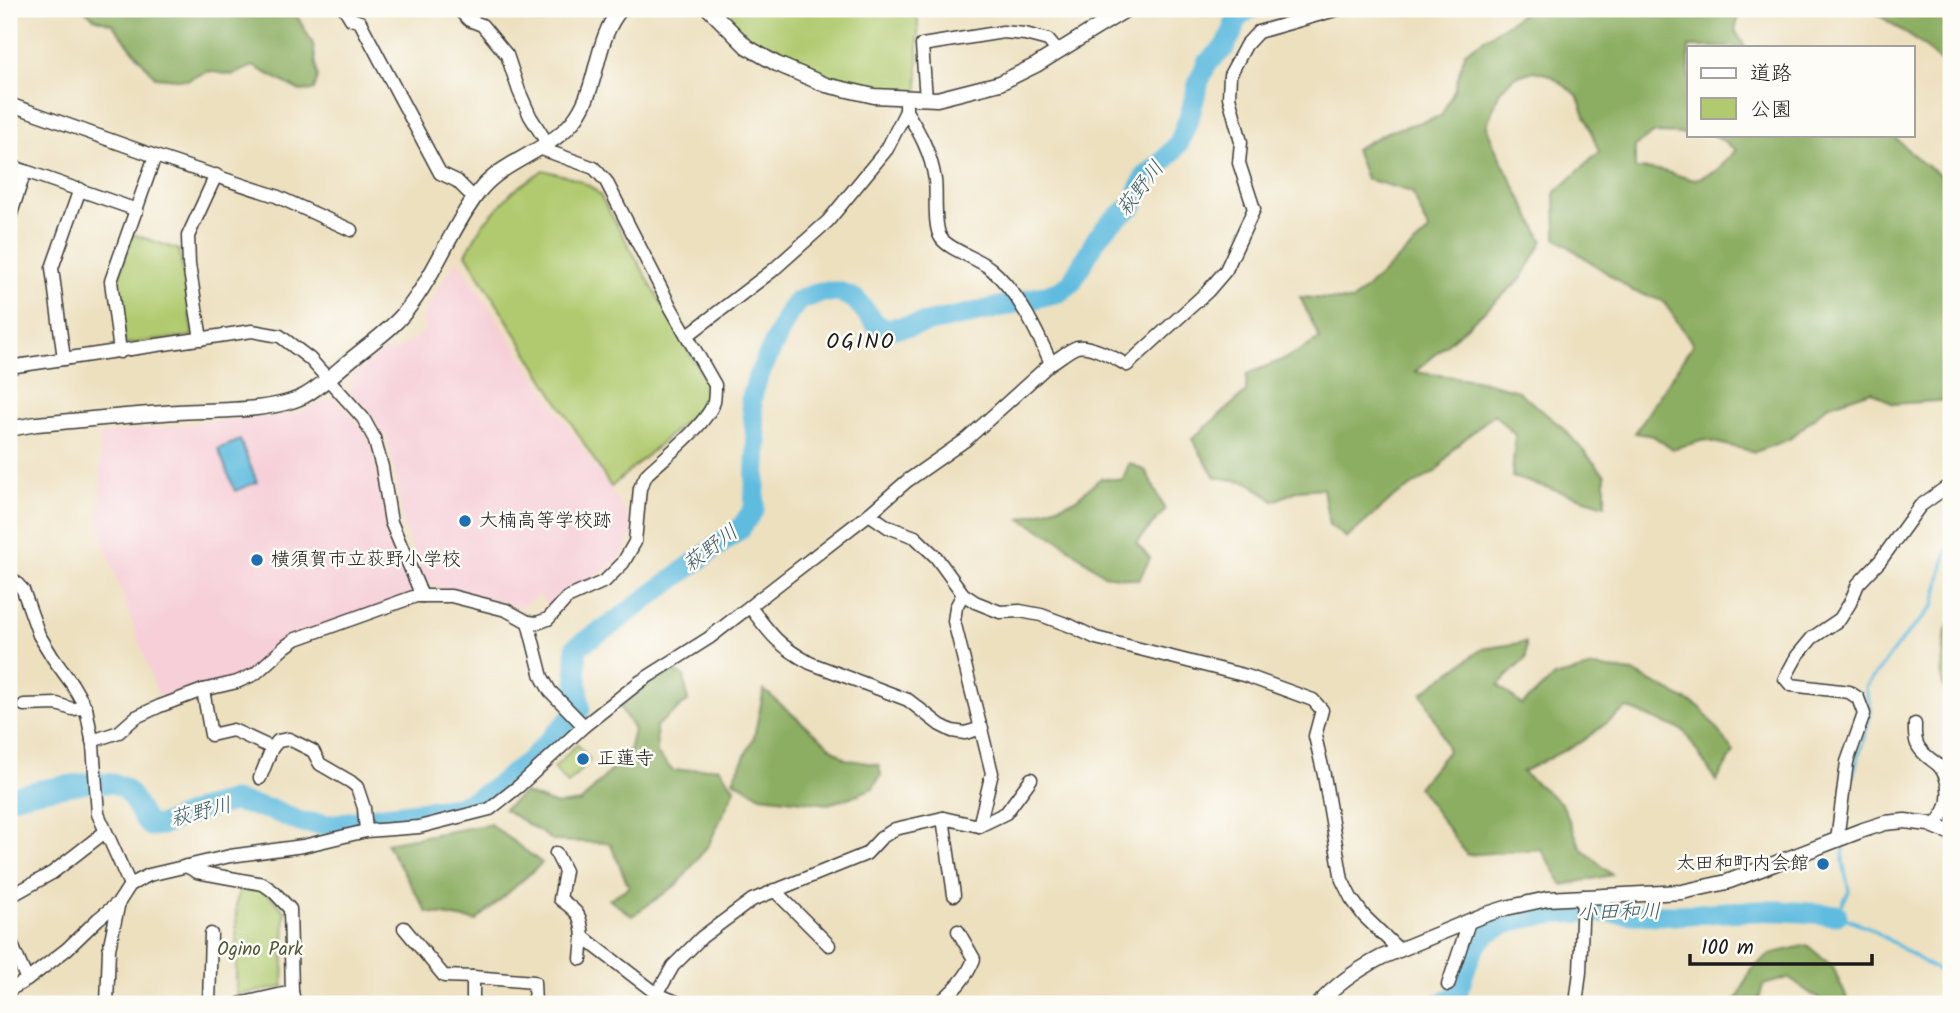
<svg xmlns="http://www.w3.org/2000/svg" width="1960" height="1013" font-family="Kalam,'Klee One',sans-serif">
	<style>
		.built { fill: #f6cfd8 }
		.green { fill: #b1ca70; stroke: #667346; stroke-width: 2 }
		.forest { fill: #8cae62; stroke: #54653f; stroke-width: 2 }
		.water { fill: #61bcdf; stroke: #3e6c7e; stroke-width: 2 }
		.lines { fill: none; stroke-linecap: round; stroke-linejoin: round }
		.stream { stroke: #61bcdf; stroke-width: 3.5 }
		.river { stroke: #61bcdf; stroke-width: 21 }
		.minor-casing { stroke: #3b3934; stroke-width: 15 }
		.tertiary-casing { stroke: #3b3934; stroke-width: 17 }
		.minor { stroke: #fff; stroke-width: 12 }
		.tertiary { stroke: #fff; stroke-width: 14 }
		.poi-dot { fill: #1f6fb2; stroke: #fdfcf7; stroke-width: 2.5 }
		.labels { text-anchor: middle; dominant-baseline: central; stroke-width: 5; stroke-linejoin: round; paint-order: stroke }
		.poi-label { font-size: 19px; fill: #1c1c1c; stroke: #fdfcf7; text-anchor: start }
		.park-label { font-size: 19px; fill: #505939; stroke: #fdfcf7 }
		.water-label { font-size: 21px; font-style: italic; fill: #385c6a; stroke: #fdfcf7 }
		.neighbourhood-label { font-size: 21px; letter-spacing: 2px; fill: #1c1c1c; stroke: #fdfcf7 }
	</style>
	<rect width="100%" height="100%" fill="#fdfcf7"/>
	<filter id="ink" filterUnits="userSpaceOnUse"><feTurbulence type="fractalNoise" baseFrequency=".0143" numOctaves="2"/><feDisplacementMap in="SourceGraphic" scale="14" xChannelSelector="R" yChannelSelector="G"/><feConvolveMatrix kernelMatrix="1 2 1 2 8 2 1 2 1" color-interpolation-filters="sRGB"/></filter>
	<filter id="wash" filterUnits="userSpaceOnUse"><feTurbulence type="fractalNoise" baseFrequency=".00686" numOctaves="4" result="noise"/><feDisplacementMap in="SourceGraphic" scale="28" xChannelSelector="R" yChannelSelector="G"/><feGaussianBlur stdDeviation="1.57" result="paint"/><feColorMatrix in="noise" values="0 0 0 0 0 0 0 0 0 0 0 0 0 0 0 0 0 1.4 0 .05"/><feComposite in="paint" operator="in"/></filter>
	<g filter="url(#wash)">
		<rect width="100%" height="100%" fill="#ede0bf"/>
		<g class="built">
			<path d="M457,259L631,521L630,538L625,550L616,562L597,576L571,588L560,595L548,608L539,594L519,608L486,597L439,588L428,582L420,569L403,526L395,473L387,440L374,418L350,393L352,376L385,349L395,351L427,330L421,318Z"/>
			<path d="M331,398L337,399L366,432L415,587L411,597L294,639L237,682L173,693L159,697L100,533V434L198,422L291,415Z"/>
		</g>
		<g class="green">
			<path d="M718,9H913L918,20V92L874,89L828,80L778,57L751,43Z"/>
			<path d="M543,170C563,175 586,179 600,195L705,380C707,395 703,403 694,414L611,487L466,254L482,225L512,192Z"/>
			<path d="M133,234L179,250L193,336L125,344L118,280Z"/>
			<path d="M577,744L590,760L568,784L554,768Z"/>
			<path d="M240,885C266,889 268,893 285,912L283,987L236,995V905Z"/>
		</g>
		<g class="forest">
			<path d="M83,9H293L313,44L318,78L314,90L300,91L253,66L232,75L208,71L187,80L155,77L112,24L94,18Z"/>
			<path d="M1529,9H1741L1735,30L1745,47H1689V134L1653,133L1635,146V169L1660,170L1694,180L1716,171L1736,150L1713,135H1892L1920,161L1951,182V400L1893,404L1871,391L1827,406L1790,439L1755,452L1705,440L1672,449L1653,436L1635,433L1693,344L1663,301L1633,291L1556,238L1555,193L1599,152L1577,95L1550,75L1534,71L1514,77L1500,91L1487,125L1493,144L1543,241L1522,278L1415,372L1477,380L1518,391L1564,429L1605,475V505L1512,477L1515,435L1494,414L1453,449L1438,470L1394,497L1347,538L1329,525L1323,488L1299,490L1274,501L1248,482L1215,477L1192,439L1246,392L1247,374L1284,359L1320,339L1300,297L1352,301L1429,231L1412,192L1366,179L1355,149L1387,132L1441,116L1455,88L1465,52Z"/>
			<path d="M1872,9H1951V74C1932,48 1904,32 1877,14Z"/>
			<path d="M1129,463L1146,471L1165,510L1136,543L1150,558L1139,580L1104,575L1060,541L1021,519L1075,500L1101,478L1123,480Z"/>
			<path d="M1951,621V697L1944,689L1941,676L1946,630Z"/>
			<path d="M1526,642V658L1498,685L1522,705L1554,677L1593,667L1633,672L1700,707L1734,752L1716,781L1684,731L1627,708L1581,742L1522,772L1562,804L1581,848L1612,875L1563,885L1541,849L1467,855L1418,787L1448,751L1438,725L1422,693L1482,649Z"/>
			<path d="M670,669L684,676L688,701L656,726L657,754L673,771L718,767L735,789L709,844L679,883L632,916L609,899L629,887L610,843L554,841L504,809L524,793L557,805L581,802L629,751L634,730L620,707L643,687Z"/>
			<path d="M764,690L845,759L879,765L881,775L873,788L851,797L828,804L761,796L733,780L754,737Z"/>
			<path d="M490,824L542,863L476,921L427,912L386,843Z"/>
			<path d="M1807,945L1833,967L1848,1001L1844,1004H1826L1788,978L1763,985L1758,1004H1735L1751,969L1770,954Z"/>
		</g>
		<path class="water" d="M240,440L257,482L235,491L218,449Z"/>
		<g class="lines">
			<g class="stream">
				<path d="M1847,807L1851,782L1869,721L1871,708L1865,688L1901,641L1934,606L1944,561L1951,543"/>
				<path d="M1844,842L1843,861L1849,891L1837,915L1868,927L1951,979"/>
			</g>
			<g class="river">
				<path d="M9,798C29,792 105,775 122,787C137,798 137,813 150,826L162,825L199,810L233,801L272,810L300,822L330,825L377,817L457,807L477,799L500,784L529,761L580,709L576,670V647L611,625L740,529L754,509L757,443L751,400L758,377L789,312L798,301L820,292H839L855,299L876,324L885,329L911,326L983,311L1059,292L1071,283L1097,238L1110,223L1133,205L1145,177L1163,162L1179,143L1190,115L1199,81L1207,63L1224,48L1234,29L1235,20L1249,9H1252"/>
				<path d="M1440,1004L1456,996C1465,974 1468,945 1491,931C1541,902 1619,916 1676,915C1703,914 1729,911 1756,911C1783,910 1810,913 1837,915"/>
			</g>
		</g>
	</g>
	<g filter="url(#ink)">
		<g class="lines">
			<defs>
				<g id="minor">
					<path d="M345,9L351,19L360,22L440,173L457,181L474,198"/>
					<path d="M458,9L469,20L482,25L507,55L519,91L530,116L547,143"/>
					<path d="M926,99L922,45L1003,32L1025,34L1048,40L1058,52"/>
					<path d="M9,104L155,156L111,281L120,352"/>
					<path d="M155,156L276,196L351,230"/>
					<path d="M9,165L25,171L9,220"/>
					<path d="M25,171L137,210"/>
					<path d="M688,335L772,271L828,221L887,149L906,111V106"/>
					<path d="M201,339L189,265L188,236L216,175"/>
					<path d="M64,359L52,268L80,189"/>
					<path d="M1051,363C1059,359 1068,350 1077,347C1090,344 1115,358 1127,365L1208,291L1226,270L1254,209L1239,163L1241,142L1229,97L1230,75L1246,45L1258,32L1339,9"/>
					<path d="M9,367L252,331L280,336L310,359L363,418L374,438L382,467L391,522L422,596"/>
					<path d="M869,514L888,527L915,537L936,557L963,594L975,602L1000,612L1020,611L1041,615L1071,626L1096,638L1247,676L1313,700L1322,710L1315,736L1324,775L1342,880L1351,898L1364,916L1398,949"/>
					<path d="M9,575L23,590L39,635L53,658L72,684L86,708L93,745L98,814L130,885"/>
					<path d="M750,607C771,635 779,646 810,663L908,700L940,725L952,731L965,733L982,728"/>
					<path d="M528,622L537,623L548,619L567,598L605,581L623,563L635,542L640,488L647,474C665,457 707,424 714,402C715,396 715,391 715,385L671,308L606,181L594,168L539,148"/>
					<path d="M203,690L211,735L233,730L272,748L278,741L289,739L313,751L320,764L351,782L357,787L364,808L366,831"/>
					<path d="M24,705L57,704L72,709L86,708"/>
					<path d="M1915,724C1915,731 1914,739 1918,746C1923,755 1931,759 1938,765C1948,775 1951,795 1946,808C1944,814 1938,821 1934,826"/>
					<path d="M584,726L641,681L709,638L869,514L907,481L967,439L1051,363C1036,330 1019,293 991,269C978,258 949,250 941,238C933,226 937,195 935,180C931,153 920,133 906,111"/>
					<path d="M260,778L272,748"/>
					<path d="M943,818L954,895"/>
					<path d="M979,826L1006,813L1031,779"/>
					<path d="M1837,840L1847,762L1864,714L1858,698L1849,692L1791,685L1785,678L1797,656L1812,638L1840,619L1850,603L1858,584L1880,561L1920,506L1951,484"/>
					<path d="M556,853L565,871L560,899C578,912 581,914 583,937L657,994L673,966L702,937L752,900L866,854L881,838L895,829L943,818L979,826L992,773L954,621L956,607L963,594"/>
					<path d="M186,866L197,872L263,884L274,892L290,909L292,992L295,1004"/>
					<path d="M774,890L829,945"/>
					<path d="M9,897L52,873L105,832"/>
					<path d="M404,928L444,976L473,977"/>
					<path d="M9,938L27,980"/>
					<path d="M581,959L583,937"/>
					<path d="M1448,985L1469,922"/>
					<path d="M9,990L27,980L67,949L98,919L119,902L130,885L149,875L230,856L303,846L366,831L419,827L490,809L519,786L584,726L550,691L542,677L528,622L506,610L451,596H416L296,639L286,646L255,674L237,682L203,690L160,706L136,717L119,732L92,741"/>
					<path d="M107,1004L109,949L119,902"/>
					<path d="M209,1004L211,934"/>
					<path d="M239,1004L292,992"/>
					<path d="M473,1004V977L534,982L535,1004"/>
					<path d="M652,1004L657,994L681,1004"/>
					<path d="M938,1004C953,991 967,978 974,959L958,931"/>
					<path d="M1576,1004L1580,972L1583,896"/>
				</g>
				<g id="tertiary">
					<path d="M709,9L747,47L777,64L826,85L874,96L937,99L1000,83L1036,65L1127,9"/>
					<path d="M9,429L36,424C83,420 131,415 178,412C214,410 273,412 304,396C322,386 339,369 354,357C372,342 392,329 406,311C436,274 451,227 481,189C507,158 554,150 577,116C599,84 595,38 621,9"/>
					<path d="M1319,1004C1336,984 1359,969 1382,957L1484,915L1506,908L1547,899L1682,892L1727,882L1860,831L1885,823L1905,821L1929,824L1951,833"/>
				</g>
			</defs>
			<use href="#minor" class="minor-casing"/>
			<use href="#tertiary" class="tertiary-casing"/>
			<use href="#minor" class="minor"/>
			<use href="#tertiary" class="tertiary"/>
		</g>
	</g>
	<g class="poi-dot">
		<circle cx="465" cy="521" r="7"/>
		<circle cx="257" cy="560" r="7"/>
		<circle cx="583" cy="759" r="7"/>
		<circle cx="1823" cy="864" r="7"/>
	</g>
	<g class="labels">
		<g class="poi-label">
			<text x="479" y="521">大楠高等学校跡</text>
			<text x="271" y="560">横須賀市立荻野小学校</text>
			<text x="597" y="759">正蓮寺</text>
			<text x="1809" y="864" text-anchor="end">太田和町内会館</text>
		</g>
		<g class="park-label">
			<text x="260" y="950">Ogino Park</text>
		</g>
		<g class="water-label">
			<text transform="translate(1141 189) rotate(-52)">萩野川</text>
			<text transform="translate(711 549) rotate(-37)">萩野川</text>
			<text transform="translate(201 813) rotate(-14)">萩野川</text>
			<text transform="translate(1619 913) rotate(-1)">小田和川</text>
		</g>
		<g class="neighbourhood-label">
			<text x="861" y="342">OGINO</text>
		</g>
	</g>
	<rect width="1960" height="1013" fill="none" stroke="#fdfcf7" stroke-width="35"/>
	<rect x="1687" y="46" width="228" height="91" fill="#fdfcf7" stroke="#a3a29f" stroke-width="2"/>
	<rect x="1701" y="68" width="35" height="10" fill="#ffffff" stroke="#a3a29f" stroke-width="2"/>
	<text x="1750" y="80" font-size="21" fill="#1c1c1c">道路</text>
	<rect x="1701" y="98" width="35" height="21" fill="#b1ca70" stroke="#a3a29f" stroke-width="2"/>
	<text x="1750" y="116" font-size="21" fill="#1c1c1c">公園</text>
	<path d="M1690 954v10h182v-10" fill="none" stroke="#1c1c1c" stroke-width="3.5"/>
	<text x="1701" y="954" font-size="21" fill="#1c1c1c" stroke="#fdfcf7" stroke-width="5" paint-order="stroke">100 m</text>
</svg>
